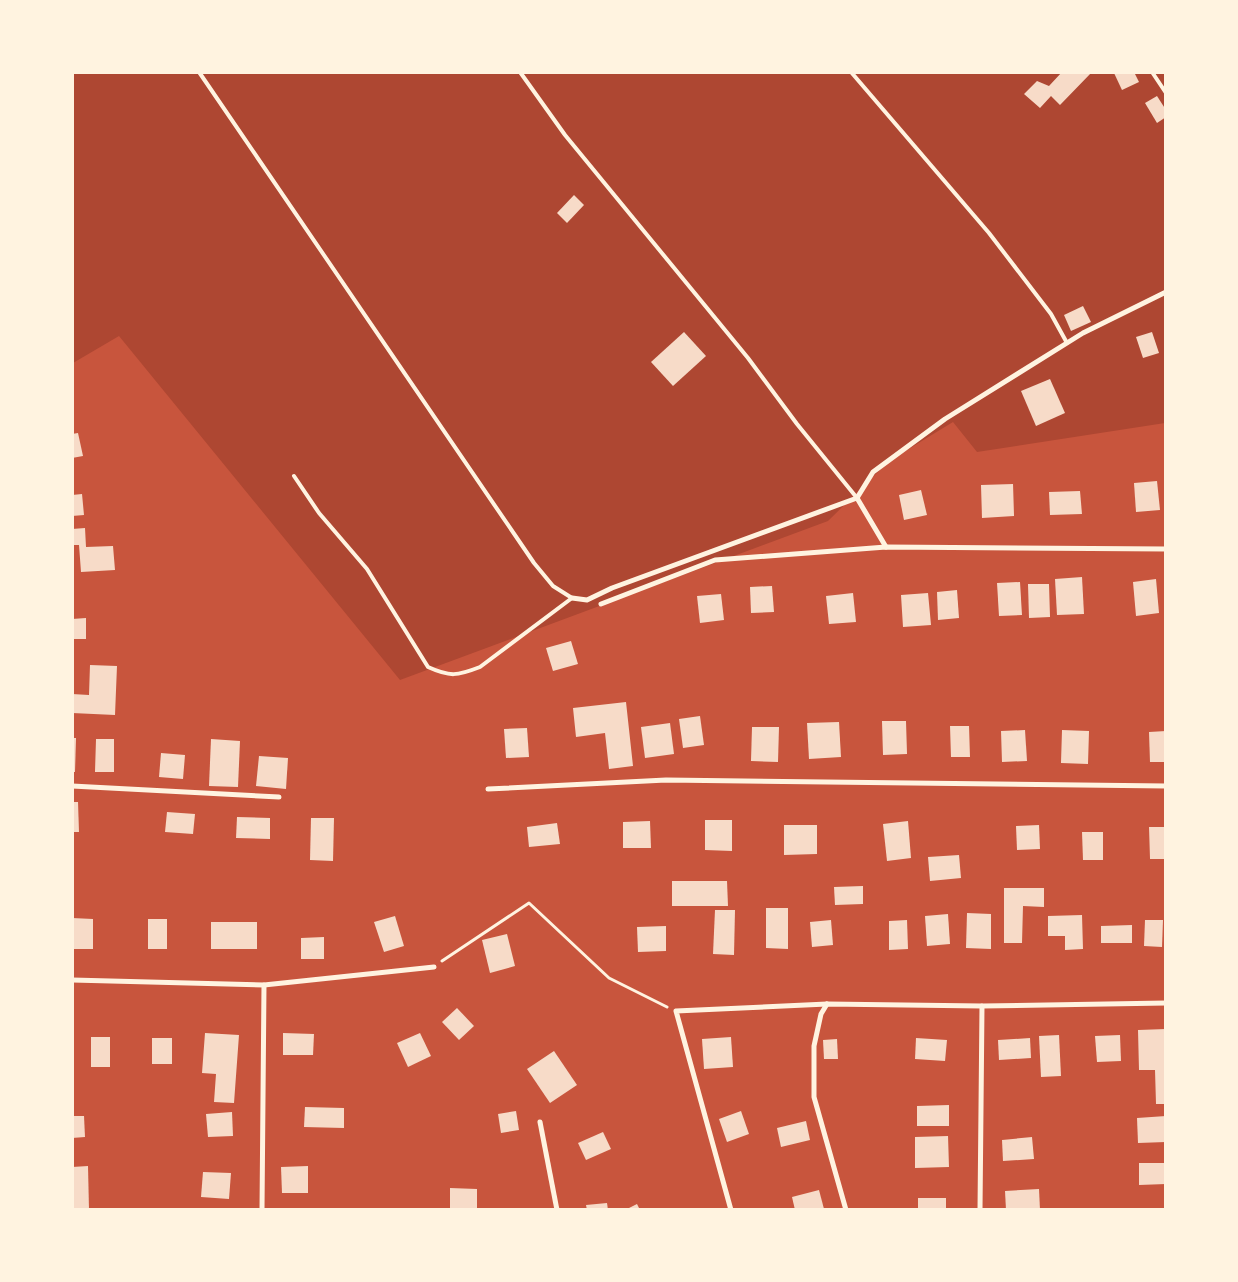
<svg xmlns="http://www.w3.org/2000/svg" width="1238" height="1282" font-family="'Playfair Display',serif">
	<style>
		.green { fill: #ae4732 }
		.building { fill: #f7dbc8 }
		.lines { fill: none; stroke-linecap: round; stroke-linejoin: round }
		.path { stroke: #fff3e0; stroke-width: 3 }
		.service { stroke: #fff3e0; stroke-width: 4 }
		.minor { stroke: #fff3e0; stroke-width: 5 }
	</style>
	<rect width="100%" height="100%" fill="#c8553d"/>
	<path class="green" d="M72,73H1165V423L977,452L953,422L889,461L828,521L400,680L119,336L73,363Z"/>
	<g class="building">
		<path d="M1062,72H1092L1060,105L1051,96L1040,108L1024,94L1037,81L1049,86Z"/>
		<path d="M1134,72L1139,82L1122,90L1114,73Z"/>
		<path d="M1157,96L1166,110V117L1157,123L1145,103Z"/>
		<path d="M574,195L584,205L567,223L557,213Z"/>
		<path d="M1083,306L1091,322L1071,331L1064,315Z"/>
		<path d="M684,332L706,356L673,386L651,362Z"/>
		<path d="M1152,332L1159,353L1143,358L1136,337Z"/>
		<path d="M1050,379L1065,413L1036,426L1021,391Z"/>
		<path d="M78,433L83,456L72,458V434Z"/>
		<path d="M1157,481L1160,510L1136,512L1134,483Z"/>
		<path d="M1013,484L1014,516L982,518L981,485Z"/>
		<path d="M921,490L927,515L904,520L899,495Z"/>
		<path d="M1080,491L1082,514L1050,515L1049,492Z"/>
		<path d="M82,494L84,515L72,516V495Z"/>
		<path d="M85,528L86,547L113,546L115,570L81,572L79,545H72V529Z"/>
		<path d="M1082,577L1084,614L1057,615L1055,579Z"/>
		<path d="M1156,579L1159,613L1136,616L1133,582Z"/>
		<path d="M1020,582L1022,615L999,616L997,583Z"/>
		<path d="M1028,584H1049L1050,617L1029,618Z"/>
		<path d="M772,586L774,612L751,613L750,587Z"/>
		<path d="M957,590L959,618L938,620L937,592Z"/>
		<path d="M853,593L856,622L829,624L826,596Z"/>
		<path d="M928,593L931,625L903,627L901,595Z"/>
		<path d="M721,594L724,620L700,623L697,596Z"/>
		<path d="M86,618V639H72V619Z"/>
		<path d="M571,641L578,664L553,671L546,648Z"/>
		<path d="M90,665L117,666L115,715L72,713V694L89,695Z"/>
		<path d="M626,702L633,766L609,769L605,733L576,737L573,708Z"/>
		<path d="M700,716L704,745L683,748L679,719Z"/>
		<path d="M882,721H906L907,754L883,755Z"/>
		<path d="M839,722L841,757L809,759L807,723Z"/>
		<path d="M670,723L674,754L645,758L641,727Z"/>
		<path d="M950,726H969L970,757H951Z"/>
		<path d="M752,727H779L778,762L751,761Z"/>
		<path d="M527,728L529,757L506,758L504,729Z"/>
		<path d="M1025,730L1027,761L1002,762L1001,731Z"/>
		<path d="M1062,730L1089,731L1088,764L1061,763Z"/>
		<path d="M1166,731V762H1150L1149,732Z"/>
		<path d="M72,738H76L75,772H72Z"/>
		<path d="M96,739H114V772H95Z"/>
		<path d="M211,739L240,741L238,787L209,786Z"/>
		<path d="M161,753L185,755L183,779L159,777Z"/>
		<path d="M259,756L288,758L286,789L256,786Z"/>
		<path d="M72,802H78L79,832H72Z"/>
		<path d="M167,812L195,814L193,834L165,832Z"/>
		<path d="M237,817L270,818V839L236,838Z"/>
		<path d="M311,818H334L333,861L310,860Z"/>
		<path d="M705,820H732V851L705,850Z"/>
		<path d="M650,821L651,848H623V822Z"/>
		<path d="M908,821L911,858L887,861L883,824Z"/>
		<path d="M557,823L560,844L529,847L527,827Z"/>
		<path d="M784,825H817V854L784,855Z"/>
		<path d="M1039,825L1040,849L1017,850L1016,826Z"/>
		<path d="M1149,827H1166V859H1150Z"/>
		<path d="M1082,832H1103V860H1083Z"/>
		<path d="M959,855L961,878L930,881L928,857Z"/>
		<path d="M672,881H727L728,906H672Z"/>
		<path d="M863,886V904L835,905L834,887Z"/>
		<path d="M1004,888H1044V907L1023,906L1022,943H1004Z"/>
		<path d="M766,908H788V949L766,948Z"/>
		<path d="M715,910H735L734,955L713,954Z"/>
		<path d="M967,913L991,914V949L966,948Z"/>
		<path d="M948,914L950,944L927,946L925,916Z"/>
		<path d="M1082,915L1083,949L1065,950V936H1048V916Z"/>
		<path d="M395,916L404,946L384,952L374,922Z"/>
		<path d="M72,918L93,919V949H72Z"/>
		<rect x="148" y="919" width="19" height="30"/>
		<path d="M831,920L833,945L812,947L810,922Z"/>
		<path d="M907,920L908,949L889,950V921Z"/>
		<path d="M1145,920H1163L1162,947L1144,946Z"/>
		<rect x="211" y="922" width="46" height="27"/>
		<path d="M1132,925V943H1101V926Z"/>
		<path d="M666,926V951L638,952L637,927Z"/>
		<path d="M507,934L515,966L490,973L482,940Z"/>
		<path d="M324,937V959H301V938Z"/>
		<path d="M457,1008L474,1026L459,1040L442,1022Z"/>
		<path d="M1166,1029V1104H1156L1155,1070H1139L1138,1030Z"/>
		<path d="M205,1033L239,1035L234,1103L214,1102L216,1074L202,1073Z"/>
		<path d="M283,1033L314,1034L313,1055H283Z"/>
		<path d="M420,1033L431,1056L408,1067L397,1043Z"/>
		<path d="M1059,1035L1061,1076L1041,1077L1039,1036Z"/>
		<path d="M1120,1035L1121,1061L1097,1062L1095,1036Z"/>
		<rect x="91" y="1037" width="19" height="30"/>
		<path d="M731,1037L733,1067L704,1069L702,1039Z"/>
		<rect x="152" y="1038" width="20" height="26"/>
		<path d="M916,1038L947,1040L945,1061L915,1059Z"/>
		<path d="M1030,1038L1031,1058L999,1060L998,1040Z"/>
		<path d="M837,1039L838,1059H824L823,1040Z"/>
		<path d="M554,1051L577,1085L550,1103L527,1069Z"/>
		<path d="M949,1105V1126H917V1106Z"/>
		<path d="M305,1107L344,1108V1128L304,1127Z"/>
		<path d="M516,1111L519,1130L501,1133L498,1114Z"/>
		<path d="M741,1111L749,1134L727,1142L719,1119Z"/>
		<path d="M232,1112L233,1136L208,1137L206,1114Z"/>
		<path d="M72,1116H84L85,1137L72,1138Z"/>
		<path d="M1166,1116V1142L1138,1143L1137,1118Z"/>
		<path d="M806,1121L810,1140L781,1147L777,1128Z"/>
		<path d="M603,1132L611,1149L586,1160L578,1143Z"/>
		<path d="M948,1136L949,1167L915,1168V1137Z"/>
		<path d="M1032,1137L1034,1159L1003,1161L1002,1140Z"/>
		<path d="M1139,1163H1166V1184L1139,1185Z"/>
		<path d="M88,1166L89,1210H72V1167Z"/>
		<path d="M308,1166V1193H282L281,1167Z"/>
		<path d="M203,1172L231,1173L229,1199L201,1197Z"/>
		<path d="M450,1188L477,1189V1209H450Z"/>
		<path d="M1039,1189L1040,1210H1006L1005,1191Z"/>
		<path d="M819,1190L824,1209L795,1210L792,1197Z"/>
		<rect x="918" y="1198" width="28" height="12"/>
		<path d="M607,1203L608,1210H587L586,1205Z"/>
		<path d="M637,1204L640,1210H625Z"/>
	</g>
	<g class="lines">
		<path class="path" d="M442,961L529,903L609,978L667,1007"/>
		<g class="service">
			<path d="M199,72L534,563L553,586L572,598L480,667C457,676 450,677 428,667L367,569L319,513L294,476"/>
			<path d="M520,72L565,135L748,358L797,424L857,498"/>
			<path d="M851,72L989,233L1051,314L1067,343"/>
			<path d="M1152,72L1166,93"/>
		</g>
		<g class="minor">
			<path d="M857,498L886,547"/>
			<path d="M572,598L587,600L612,588L857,498L873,472L945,419L1083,333L1166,292"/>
			<path d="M601,604L715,560L886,547L1166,549"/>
			<path d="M72,786L279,797"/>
			<path d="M488,789L666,780L1166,786"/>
			<path d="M72,980L264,985L434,967"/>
			<path d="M827,1004L821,1014L814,1046V1097L846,1210"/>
			<path d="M540,1122L557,1210"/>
			<path d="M262,1210L264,985"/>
			<path d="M731,1210L676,1011L827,1004L982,1006L1166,1003"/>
			<path d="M980,1210L982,1006"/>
		</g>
	</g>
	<rect width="1238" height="1282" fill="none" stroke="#fff3e0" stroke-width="148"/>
</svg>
